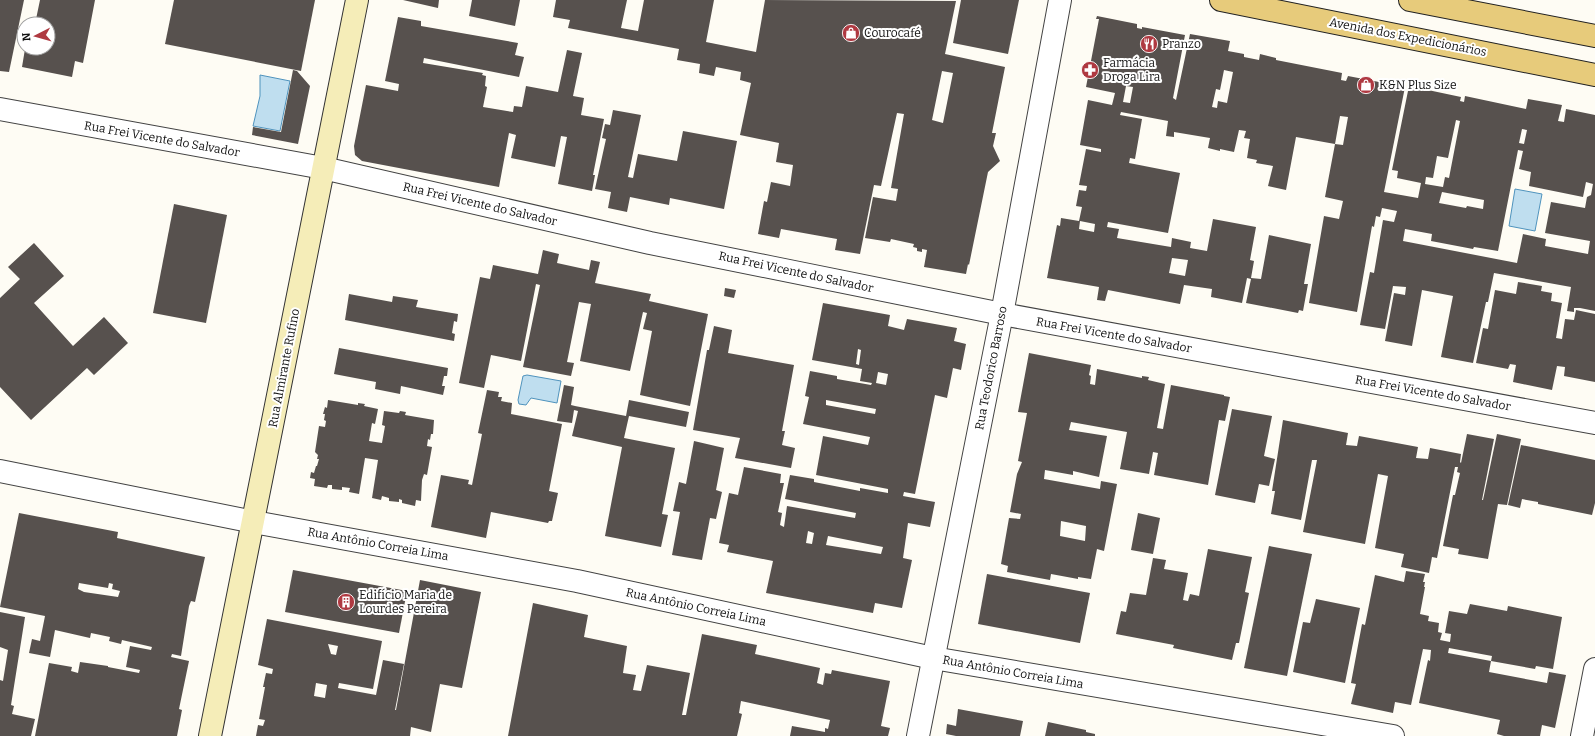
<svg xmlns="http://www.w3.org/2000/svg" width="1595" height="736" font-family="Bitter,serif">
	<style>
		.water { fill: #bfdeef; stroke: #4f93bd }
		.building { fill: #57514e; fill-rule: evenodd }
		.lines { fill: none; stroke-linecap: round; stroke-linejoin: round }
		.street-casing { stroke: #434343; stroke-width: 24 }
		.secondary-casing { stroke: #323232; stroke-width: 24 }
		.primary-casing { stroke: #212121; stroke-width: 24 }
		.street { stroke: #fff; stroke-width: 22 }
		.secondary { stroke: #f5edb8; stroke-width: 22 }
		.primary { stroke: #e7cb7b; stroke-width: 22 }
		.labels { text-anchor: middle; dominant-baseline: central; stroke-width: 4; stroke-linejoin: round; paint-order: stroke }
		.poi-label { font-size: 12px; fill: #101010; stroke: #fff; text-anchor: start }
		.street-label { font-size: 12px; fill: #101010; stroke: #fff }
	</style>
	<rect width="100%" height="100%" fill="#fefcf4"/>
	<g class="water">
		<path d="M260,75L290,81L280,131L253,126L260,96Z"/>
		<path d="M1515,189L1542,194L1535,231L1509,226Z"/>
		<path d="M527,375L561,381L557,403L531,398L526,405L519,404L518,400L523,376Z"/>
	</g>
	<g class="building">
		<path d="M0,0H24L9,72L0,71Z"/>
		<path d="M40,0H95L83,63L75,61L72,77L22,67L25,49L48,48V24H35Z"/>
		<path d="M174,0H315L301,71L165,44Z"/>
		<path d="M403,0H439L438,8Z"/>
		<path d="M472,0H520L515,26L469,16Z"/>
		<path d="M556,0H627L621,28L638,31L644,0H714L706,42L756,52L765,0L956,1L945,54L1005,67L992,133H996L993,146L1000,161L988,172L969,265L968,264L966,274L924,267L927,250L922,249V252L917,251V248L913,247L914,244L891,239L890,242L865,238L873,197L896,201L898,189L891,188L904,114L897,113L881,186L874,185L860,254L835,250L837,239L781,229L779,238L758,234L764,201L767,202L771,182L790,186L793,165L776,162L779,143L740,135L751,83L740,80L741,72L716,67L714,76L699,73L700,64L677,60L679,49L568,28L570,20L553,17ZM942,71L953,73L943,123L932,120Z"/>
		<path d="M961,0H1019L1008,54L953,43Z"/>
		<path d="M1097,16L1137,24V28L1142,29V27L1185,35L1173,98L1176,100L1190,34L1230,41L1228,51L1244,54V57L1259,60L1260,54L1276,58V60L1342,73L1341,80L1346,81L1348,76L1405,87L1384,192L1418,198L1421,183L1397,178L1398,171L1392,170L1409,86L1461,97L1460,101L1464,102L1465,96L1526,109L1528,99L1562,105L1558,121L1564,122L1566,109L1595,115V311L1580,308H1574V312L1567,311L1571,287L1494,273L1488,302H1486L1473,363L1441,357L1453,296L1422,290L1412,346L1385,341L1394,293L1405,295L1406,287L1393,286L1385,329L1360,325L1370,272L1374,273L1383,220L1394,222L1397,211L1382,208L1380,217L1376,216L1374,227L1372,226L1357,312L1309,303L1324,216L1339,219L1343,201L1325,197L1335,144L1343,145L1348,117L1340,116L1335,144L1296,137L1286,190L1268,186L1273,166L1256,163L1257,160L1247,158L1250,139L1244,138L1246,131L1239,130L1234,152L1220,149V151L1208,148L1210,138L1174,132V137L1166,136L1168,121L1121,112L1120,115L1142,119L1135,159L1130,158L1129,163L1180,173L1168,233L1108,222L1107,227L1119,229L1117,238L1171,247L1172,238L1191,242L1190,248L1207,251L1213,219L1256,227L1250,260L1254,261L1251,278L1261,279L1269,235L1311,244L1304,284H1308L1303,311L1299,310L1298,313L1246,303L1251,279L1247,278L1242,303L1211,297L1212,289L1184,285L1180,304L1108,290L1105,301L1097,300L1099,287L1047,278L1057,225L1060,226L1061,218L1079,221L1082,207L1076,206L1079,190L1086,191L1087,186L1079,185L1086,149L1101,152V149L1080,145L1088,100L1112,105L1115,93L1086,87L1099,19H1096ZM1224,70L1233,72L1227,103L1218,101L1217,108L1212,107L1216,89L1220,90ZM1126,86L1133,87L1130,103L1123,102ZM1456,120L1460,121L1449,178L1445,177L1443,187L1425,184L1426,177L1433,178L1437,156L1448,158ZM1522,129L1527,130L1524,144L1519,143ZM1518,150L1523,151L1519,169L1531,172L1529,186L1583,197L1586,182L1593,184L1591,195L1587,197L1585,208L1551,202L1545,233L1590,241L1588,254L1545,246L1546,239L1523,234L1517,263L1403,241L1405,229L1432,234L1431,241L1473,249L1474,247L1498,251ZM1442,192L1484,200L1483,209L1467,206L1466,208L1439,203ZM1080,221L1095,224L1094,232L1079,229ZM1172,258L1188,260L1185,276L1169,273Z"/>
		<path d="M398,17L421,21V26L518,43L515,55L524,57L519,77L424,58L423,63L483,73L482,75L486,76L485,86L487,87L483,107L513,112L514,106L522,107L526,86L558,92L567,50L582,53L573,96L584,98L581,115L604,119L593,175H595L592,191L558,184L567,137L561,136L555,167L511,158L516,135L509,133L499,187L362,161L355,155L354,146L366,85L398,91L399,84L385,81Z"/>
		<path d="M293,70L297,71L310,86L298,144L252,135L253,127L281,132Z"/>
		<path d="M613,110L641,115L628,177L633,178L638,154L677,161L683,131L737,141L724,209L670,198L669,205L630,197L627,212L608,208L611,192L595,189L606,139L602,138L605,124L610,125Z"/>
		<path d="M174,204L227,215L206,323L153,313Z"/>
		<path d="M34,243L64,276L34,303L73,346L104,317L128,343L94,375L87,368L31,420L0,387V298L20,279L8,267Z"/>
		<path d="M543,250L559,254L557,263L589,270L591,260L600,262L595,283L651,294L649,301L708,314L690,406L640,395L652,331L643,329L647,313L643,312L630,371L580,361L591,304L579,302L567,362L574,363L571,376L523,367L540,285L536,284L521,361L491,355L484,388L459,383L480,277L490,279L493,265L538,274Z"/>
		<path d="M1518,282L1542,286L1541,291L1552,293L1551,301L1562,303L1556,338L1562,339L1565,319L1574,320L1576,310L1595,314V382L1564,376L1565,367L1557,366L1552,390L1513,382L1516,365L1510,364L1508,369L1476,363L1483,328L1488,329L1495,290L1516,294Z"/>
		<path d="M725,288L736,290L734,298L724,296Z"/>
		<path d="M349,294L392,302L393,296L418,300L416,307L458,314L457,322L454,321L452,333L455,334L454,341L345,320Z"/>
		<path d="M823,303L890,315L888,326L904,330L907,319L957,328L954,341L966,344L961,370L953,368L947,398L935,395L915,494L904,492L903,496L935,502L930,527L908,523L903,558L912,560L902,608L875,603L873,613L766,593L773,561L727,552L729,545L719,543L729,493L738,495L744,467L781,474L780,483H784L778,512L782,513L780,525L784,527L787,506L855,518L856,513L785,499L790,475L814,479V482L860,491V488L888,493V489L816,475L823,436L868,445L870,437L803,424L809,397L805,396L810,371L837,376V379L871,385L872,383L860,381L862,369L812,360ZM858,349L861,350L859,365L856,364ZM878,372L888,374L886,385L876,383ZM826,400L876,409L875,414L826,405ZM808,531L814,533L812,544L806,543ZM828,536L883,547L881,554L826,545Z"/>
		<path d="M714,326L732,330L728,353L794,365L782,431H785L782,445L795,448L791,468L735,458L740,438L693,430L707,350H709Z"/>
		<path d="M339,348L448,368L447,376H444L442,386H445L443,395L401,386L400,394L375,389L376,382L334,374Z"/>
		<path d="M1029,353L1091,365L1089,375L1091,376L1090,384L1095,385L1097,369L1142,378V376L1149,377L1148,380L1165,384L1157,428L1163,429L1171,385L1224,395V396L1230,397L1225,421L1219,420L1208,485L1154,475L1158,453L1153,452L1149,474L1120,469L1127,432L1071,422L1069,430L1107,436L1099,477L1073,471V475L1045,470L1044,479L1100,489L1101,481L1117,484L1104,551L1097,549L1091,579L1078,577V579L1051,574L1050,580L1007,572L1008,566L1001,564L1009,518L1020,519L1021,514L1010,512L1017,474L1022,462L1018,461L1027,413L1018,412ZM1061,521L1086,526L1085,541L1060,536Z"/>
		<path d="M564,385L574,387L571,405L575,406L626,416L629,400L689,412L686,427L629,416L624,438L675,448L662,514L668,515L661,547L605,536L622,447L572,436L578,411L574,410L572,423L557,421Z"/>
		<path d="M487,390L499,392L498,397H502L501,401L512,403L511,414L562,424L549,491L558,493L552,521H549L548,523L491,512L486,538L431,527L441,475L469,480L468,484L472,485L482,434L478,433Z"/>
		<path d="M328,400L358,405V403L365,404L364,406L378,409L375,424L372,423L369,441L382,443L385,426L382,425L384,411L399,413L400,411L406,412L405,415L434,420L433,434H431L430,440L428,439L427,446L432,447L427,475L424,474L422,480L421,501L416,500L415,506L402,503V500L399,499V502L389,501V498L382,496L381,500L372,498L378,460L365,458L359,494L349,492L350,488L342,487V490L332,489V485H328L327,488L314,486L315,479L310,478L311,472L314,473L316,466H317L319,459H317L318,455L315,452L319,426L325,427L326,421L324,420L325,414H323L325,407L327,408Z"/>
		<path d="M1232,409L1272,416L1264,456L1275,459L1269,486L1259,484L1255,503L1215,495Z"/>
		<path d="M1283,420L1348,433L1346,445L1357,446L1359,436L1418,447L1416,458L1428,459L1430,448L1461,454L1460,462L1461,463L1467,434L1494,439L1482,500H1483L1497,434L1521,439L1507,505L1498,504L1488,559L1458,554L1459,549L1443,546L1453,495H1455L1460,473L1457,472L1458,467H1455L1437,558L1432,557L1429,573L1401,567L1404,554L1375,548L1388,476L1378,474L1365,544L1303,532L1317,460H1312L1301,520L1271,514L1275,491H1272Z"/>
		<path d="M694,441L724,448L716,490L722,492L716,519L710,518L702,560L672,555L680,512L673,511L679,482L686,484Z"/>
		<path d="M1521,445L1595,460V503L1592,515L1538,504V502L1522,499L1520,508L1508,505Z"/>
		<path d="M19,513L118,532L117,538L205,557L195,602L191,601L189,606L181,656L172,654L171,657L189,661L179,709L182,710L177,736H35L49,663L72,667L71,671L78,673L80,662L108,666V667L139,673L140,670L126,667L130,646L151,650L152,647L122,640L121,644L109,641L110,637L91,633L90,638L55,630L50,657L29,653L32,639L40,641L45,616L0,607ZM79,583L108,588L109,583L113,584L112,589L120,591L118,597L84,592L78,589Z"/>
		<path d="M1138,513L1160,518L1153,554L1131,550Z"/>
		<path d="M1269,546L1312,554L1287,676L1244,668Z"/>
		<path d="M1208,549L1252,557L1245,592L1249,593L1239,643H1236L1232,660L1173,648L1174,645L1116,634L1121,611L1126,612L1130,593L1146,595L1153,558L1166,560L1164,569L1188,573L1183,600L1188,601L1190,594L1199,596Z"/>
		<path d="M293,570L407,591L399,633L285,612Z"/>
		<path d="M1406,571L1425,574L1423,582H1425L1424,587H1425L1420,614L1429,616L1428,621L1439,623L1438,632L1442,633L1440,640L1450,642L1451,634L1445,633L1449,611L1467,614L1470,604L1507,611L1508,606L1562,617L1553,669L1536,666L1535,669L1491,661L1492,656L1449,648L1448,653L1491,661L1489,672L1547,683L1549,672L1566,675L1555,728L1542,725L1540,736H1504L1497,734L1500,720L1419,703L1428,660L1430,661L1431,650L1423,649L1411,705L1395,702L1393,713L1351,704L1356,684L1351,683L1362,624L1365,625L1375,575L1404,582Z"/>
		<path d="M987,574L1090,593L1080,643L978,624Z"/>
		<path d="M420,580L481,592L462,688L440,684L431,732L411,727L410,736H256L258,725L263,726L265,720L259,719L265,687H263L266,673L272,674L273,669L258,665L267,619L382,641L373,689L339,683L338,688L376,695L383,660L404,664L395,710H396ZM328,644L338,646L336,655L331,654ZM316,683L327,685L325,698L314,696Z"/>
		<path d="M1316,599L1360,608L1345,683L1293,672L1303,622L1310,623Z"/>
		<path d="M533,603L588,615L584,637L627,646L623,673L636,675L633,690L641,691L647,665L690,673L682,715H686L702,634L757,645L755,654L820,668L817,683L823,685L825,673L831,674L832,670L890,681L881,726L890,728L888,736H790L792,726L825,732V728L828,729L830,720L741,701L739,713L742,714L737,736H508Z"/>
		<path d="M0,612L25,617L11,705L14,706L12,714L35,719L31,736H0V680L3,681L8,650L0,647Z"/>
		<path d="M958,709L1023,721L1020,736H956L946,734L947,724L956,726Z"/>
		<path d="M1048,722L1086,730V732L1095,734V736H1045Z"/>
	</g>
	<g class="lines">
		<defs>
			<g id="street">
				<path d="M0,109L323,168L650,243L1002,314L1595,423"/>
				<path d="M0,471L254,522L577,581L933,658L1393,736"/>
				<path d="M918,736L1002,314L1060,0"/>
				<path d="M1582,736L1595,669"/>
			</g>
			<path id="secondary" d="M210,736L357,0"/>
			<g id="primary">
				<path d="M1221,0L1595,75"/>
				<path d="M1410,0L1595,36"/>
			</g>
		</defs>
		<use href="#street" class="street-casing"/>
		<use href="#secondary" class="secondary-casing"/>
		<use href="#primary" class="primary-casing"/>
		<use href="#street" class="street"/>
		<use href="#secondary" class="secondary"/>
		<use href="#primary" class="primary"/>
	</g>
	<defs>
		<symbol id="shop-disc" viewBox="-11 -11 22 22"><circle r="9.5" fill="#af3941" stroke="#fff"/><path d="M-5-2.5h2.3a2.7 3.5 0 0 1 5.4 0H5L5.5 6h-11ZM-1.5-2.5h3a1.5 2.3 0 0 0-3 0Z" fill="#fff"/></symbol>
		<symbol id="restaurant-disc" viewBox="-11 -11 22 22"><circle r="9.5" fill="#af3941" stroke="#fff"/><path d="M-5-6h1v4h1v-4h1v4h1v-4h1v5L-1.5 .5V6h-2V.5L-5-1ZM5-6V6H3V1.5H1.5Q1.5-4 5-6Z" fill="#fff"/></symbol>
		<symbol id="pharmacy-disc" viewBox="-11 -11 22 22"><circle r="9.5" fill="#af3941" stroke="#fff"/><path d="M-2-6h4v4h4v4h-4v4h-4v-4h-4v-4h4Z" fill="#fff"/></symbol>
		<symbol id="building-disc" viewBox="-11 -11 22 22"><circle r="9.5" fill="#af3941" stroke="#fff"/><path d="M-4-6H4V6H1V3H-1V6H-4ZM-2.5-4.3h1.7v1.8h-1.7ZM.8-4.3h1.7v1.8H.8ZM-2.5-1h1.7V.8h-1.7ZM.8-1h1.7V.8H.8Z" fill="#fff"/></symbol>
	</defs>
	<g fill-rule="evenodd">
		<use href="#shop-disc" x="841" y="23" width="20" height="20"/>
		<use href="#restaurant-disc" x="1139" y="34" width="20" height="20"/>
		<use href="#pharmacy-disc" x="1080" y="60" width="20" height="20"/>
		<use href="#shop-disc" x="1356" y="75" width="20" height="20"/>
		<use href="#building-disc" x="336" y="592" width="20" height="20"/>
	</g>
	<g class="labels">
		<g class="poi-label">
			<text x="864" y="33">Courocafé</text>
			<text x="1162" y="44">Pranzo</text>
			<text x="1103" y="63">Farmácia<tspan x="1103" dy="14">Droga Lira</tspan></text>
			<text x="1379" y="85">K&amp;N Plus Size</text>
			<text x="359" y="595">Edifício Maria de<tspan x="359" dy="14">Lourdes Pereira</tspan></text>
		</g>
		<g class="street-label">
			<text transform="translate(1408 37) rotate(11)">Avenida dos Expedicionários</text>
			<text transform="translate(162 139) rotate(10)">Rua Frei Vicente do Salvador</text>
			<text transform="translate(480 204) rotate(13)">Rua Frei Vicente do Salvador</text>
			<text transform="translate(796 272) rotate(12)">Rua Frei Vicente do Salvador</text>
			<text transform="translate(1114 335) rotate(10)">Rua Frei Vicente do Salvador</text>
			<text transform="translate(284 368) rotate(-79)">Rua Almirante Rufino</text>
			<text transform="translate(991 368) rotate(-79)">Rua Teodorico Barroso</text>
			<text transform="translate(1433 393) rotate(10)">Rua Frei Vicente do Salvador</text>
			<text transform="translate(378 544) rotate(10)">Rua Antônio Correia Lima</text>
			<text transform="translate(696 607) rotate(12)">Rua Antônio Correia Lima</text>
			<text transform="translate(1013 672) rotate(10)">Rua Antônio Correia Lima</text>
		</g>
	</g>
	<g transform="translate(36 36) rotate(264)"><circle r="19" fill="#ffffff" stroke="#9f9f9f"/>
	<path d="M0-3L7 15L0 10L-7 15Z" fill="#af3941"/>
	<text y="-6" font-size="11" font-weight="bold" text-anchor="middle" fill="#101010">N</text>
	</g>
</svg>
